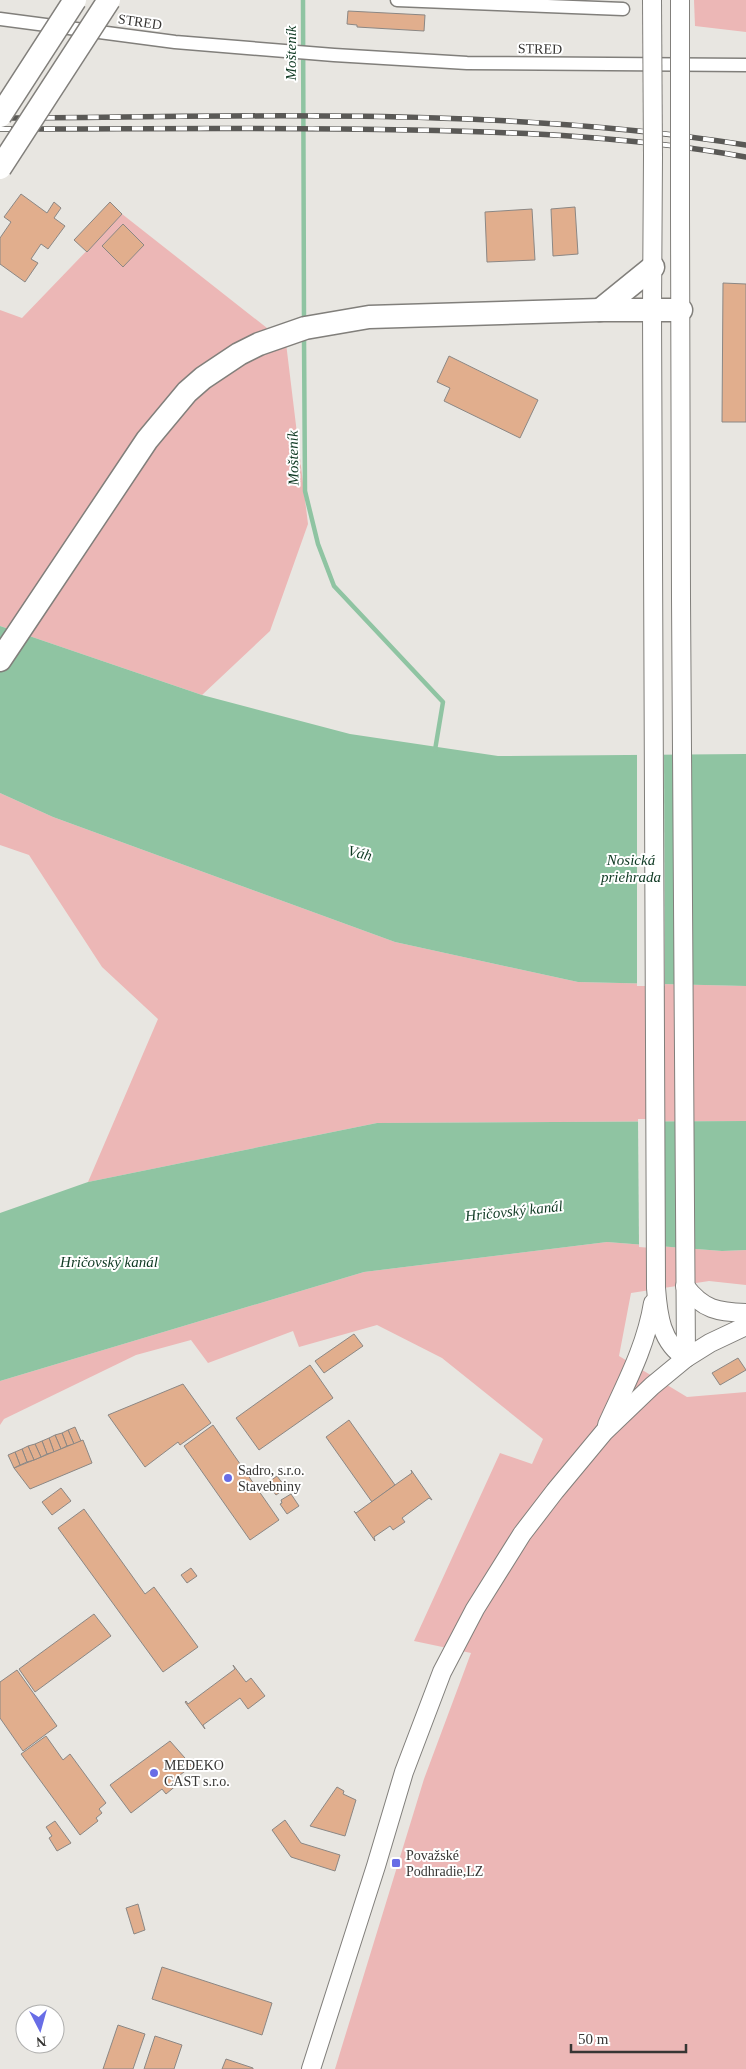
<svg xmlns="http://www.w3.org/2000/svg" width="746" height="2069" font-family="'Times New Roman',serif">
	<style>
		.green { fill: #ecb7b6 }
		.water { fill: #8fc4a2 }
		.pier { fill: #e8e6e1 }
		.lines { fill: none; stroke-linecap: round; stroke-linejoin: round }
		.stream { stroke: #8fc4a2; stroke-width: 4.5 }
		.building { fill: #e1ae8d; stroke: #8b8784 }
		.street-casing { stroke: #817f7b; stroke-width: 15 }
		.secondary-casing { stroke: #817f7b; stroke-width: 20 }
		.highway-casing { stroke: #817f7b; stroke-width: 25 }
		.street { stroke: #fff; stroke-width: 12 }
		.secondary { stroke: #fff; stroke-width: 18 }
		.highway { stroke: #fff; stroke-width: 22 }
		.rail-casing { stroke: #5a5956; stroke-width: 5.5 }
		.rail { stroke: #fff; stroke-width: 4; stroke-dasharray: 11; stroke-linecap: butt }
		.secondary-bridge-casing { stroke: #817f7b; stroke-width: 20; stroke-linecap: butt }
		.highway-bridge-casing { stroke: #817f7b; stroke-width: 25; stroke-linecap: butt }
		.secondary-bridge { stroke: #fff; stroke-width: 18 }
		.highway-bridge { stroke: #fff; stroke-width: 22 }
		.poi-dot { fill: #686de6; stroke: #fff; stroke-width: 2 }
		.labels { text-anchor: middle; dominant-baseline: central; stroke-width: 4; stroke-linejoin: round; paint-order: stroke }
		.street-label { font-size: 14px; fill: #373634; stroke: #fff }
		.poi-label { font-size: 14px; fill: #373634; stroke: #fff; text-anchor: start }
		.water-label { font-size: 15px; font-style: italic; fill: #0e3922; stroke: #fff }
	</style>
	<rect width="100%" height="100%" fill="#e8e6e1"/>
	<g class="green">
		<path d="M694,0H746V32L695,26Z"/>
		<path d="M122,214L286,343L308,524L270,631L202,695L0,626V310L22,318Z"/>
		<path d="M0,793L53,817L395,942L578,982L746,986V1121L377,1123L88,1182L158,1019L102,967L29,855L0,845Z"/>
		<path d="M607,1242L722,1251L746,1250V1285L709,1281L631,1293L619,1356L687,1397L746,1392V2069H335L424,1779L471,1653L414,1641L500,1453L532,1464L543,1439L442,1358L377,1325L299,1347L293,1331L208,1363L191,1340L136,1355L4,1419L0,1425V1381L364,1272Z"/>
	</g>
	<g class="water">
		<path d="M0,626L202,695L350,734L498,756L746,754V986L578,982L395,942L53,817L0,793Z"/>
		<path d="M746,1121V1250L722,1251L607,1242L364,1272L0,1381V1213L88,1182L377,1123Z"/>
	</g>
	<g class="pier">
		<path d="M637,751H664L665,986H637Z"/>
		<path d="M638,1119H665V1249L639,1247Z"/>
	</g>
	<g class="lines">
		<g class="stream">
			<path d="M303,0L304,321"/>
			<path d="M304,336L305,491L318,544L334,586L443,702L435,750"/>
		</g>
	</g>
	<g class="building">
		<path d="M348,11L425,15L424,31L357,27V25L347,24Z"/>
		<path d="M21,194L47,213L54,202L61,208L54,218L65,226L48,249L41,244L31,259L38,263L25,282L0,264V238L11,222L4,217Z"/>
		<path d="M110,202L122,214L87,252L74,240Z"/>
		<path d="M575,207L578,254L553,256L551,209Z"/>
		<path d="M532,209L535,260L487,262L485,212Z"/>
		<path d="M123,224L144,245L123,267L102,246Z"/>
		<path d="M723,283L746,284V422H722Z"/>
		<path d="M449,356L538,400L520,438L444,401L450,388L437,382Z"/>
		<path d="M354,1334L363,1346L324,1373L315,1361Z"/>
		<path d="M738,1358L746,1370L720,1385L712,1373Z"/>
		<path d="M310,1365L333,1398L259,1450L236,1418Z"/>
		<path d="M183,1384L211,1423L180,1445L178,1442L145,1467L108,1415Z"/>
		<path d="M349,1420L395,1485L372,1502L326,1437Z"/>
		<path d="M213,1425L279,1520L250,1540L184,1446Z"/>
		<path d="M75,1427L81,1441L74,1444L68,1430Z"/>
		<path d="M68,1430L74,1444L67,1446L62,1433Z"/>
		<path d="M62,1433L67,1446L61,1449L55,1435Z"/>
		<path d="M55,1435L61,1449L54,1452L49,1438Z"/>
		<path d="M49,1438L54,1452L47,1454L42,1441Z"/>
		<path d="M83,1440L92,1463L30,1489L14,1468Z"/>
		<path d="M42,1441L47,1454L41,1457L35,1444Z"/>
		<path d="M35,1444L41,1457L34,1460L28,1446Z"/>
		<path d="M28,1446L34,1460L27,1462L22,1449Z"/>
		<path d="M22,1449L27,1462L20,1465L15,1452Z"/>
		<path d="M15,1452L20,1465L14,1468L8,1455Z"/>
		<path d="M411,1470L432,1500L429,1498L402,1518L405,1522L393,1530L390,1526L374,1537L375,1541L354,1511L356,1513L395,1485L412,1473Z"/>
		<path d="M277,1476L286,1488L276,1495L267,1483Z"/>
		<path d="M61,1488L71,1501L52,1515L42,1502Z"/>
		<path d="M291,1494L299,1506L287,1514L280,1504L282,1503L281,1500Z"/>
		<path d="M84,1509L145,1594L154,1587L198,1647L163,1672L58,1528Z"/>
		<path d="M191,1568L197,1576L187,1583L181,1575Z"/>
		<path d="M94,1614L111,1636L35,1692L19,1669Z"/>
		<path d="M233,1665L246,1682L251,1678L265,1696L248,1709L240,1698L203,1725L205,1729L185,1702L186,1701L188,1704L235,1669Z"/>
		<path d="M17,1670L57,1726L23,1751L0,1718V1682Z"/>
		<path d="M46,1736L63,1760L70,1754L106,1803L99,1809L102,1813L96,1818L98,1821L80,1835L21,1754Z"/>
		<path d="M170,1741L192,1766L172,1781L178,1784L166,1794L162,1789L131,1813L110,1785Z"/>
		<path d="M337,1787L344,1791L343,1794L356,1800L345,1836L310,1826Z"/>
		<path d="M285,1820L301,1843L340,1855L335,1871L291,1857L272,1830Z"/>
		<path d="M55,1821L71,1843L57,1851L49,1838L52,1836L46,1827Z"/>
		<path d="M138,1904L145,1930L134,1934L126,1908Z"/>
		<path d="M162,1967L272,2003L262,2035L152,1999Z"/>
		<path d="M118,2025L145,2034L133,2069H103Z"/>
		<path d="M155,2036L182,2045L174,2069H144Z"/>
		<path d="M226,2059L253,2068V2069H222Z"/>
	</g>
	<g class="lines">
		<defs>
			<g id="street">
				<path d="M397,0L623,9"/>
				<path d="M0,19L175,42L334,55L467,63L746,65"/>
			</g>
			<g id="secondary">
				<path d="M653,156L652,310L656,1288C658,1315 661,1343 686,1358"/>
				<path d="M680,214L681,598L686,1358"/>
				<path d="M685,1286C703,1310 718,1312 746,1313"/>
				<path d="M607,1425C625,1385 646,1347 653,1303"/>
				<path d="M311,2069L376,1866L404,1772L442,1672L475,1609L522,1534L555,1491L604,1432L652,1386L686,1358L710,1343L746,1326"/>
			</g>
			<g id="highway">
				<path d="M600,310L653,267"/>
				<path d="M0,660L147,440L187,392L203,378L239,354L259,344L305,328L369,317L600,310H681"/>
			</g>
		</defs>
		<use href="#street" class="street-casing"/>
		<use href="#secondary" class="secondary-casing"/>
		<use href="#highway" class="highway-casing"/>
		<use href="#street" class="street"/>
		<use href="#secondary" class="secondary"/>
		<use href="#highway" class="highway"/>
		<defs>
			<g id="rail">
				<path d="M0,118C247,117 502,106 746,145"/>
				<path d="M0,129C137,129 274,127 411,130C523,132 636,137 746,157"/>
			</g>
		</defs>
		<use href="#rail" class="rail-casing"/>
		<use href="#rail" class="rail"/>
		<defs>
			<g id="secondary-bridge">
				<path d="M652,0L653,156"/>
				<path d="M680,0V214"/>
			</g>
			<g id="highway-bridge">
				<path d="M0,116L75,0"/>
				<path d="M0,168L109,0"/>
			</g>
		</defs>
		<use href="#secondary-bridge" class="secondary-bridge-casing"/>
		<use href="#highway-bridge" class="highway-bridge-casing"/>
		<use href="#secondary-bridge" class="secondary-bridge"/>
		<use href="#highway-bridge" class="highway-bridge"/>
	</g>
	<g class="poi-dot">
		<circle cx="228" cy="1478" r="5"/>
		<circle cx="154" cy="1773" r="5"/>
		<rect x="391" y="1858" width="10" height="10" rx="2.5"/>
	</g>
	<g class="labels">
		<g class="street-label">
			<text transform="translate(140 22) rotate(8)">STRED</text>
			<text transform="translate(540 49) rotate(1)">STRED</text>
		</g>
		<g class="poi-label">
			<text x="238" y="1470">Sadro, s.r.o.<tspan x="238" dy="16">Stavebniny</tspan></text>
			<text x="164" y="1765">MEDEKO<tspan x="164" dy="16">CAST s.r.o.</tspan></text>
			<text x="406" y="1855">Považské<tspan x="406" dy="16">Podhradie,LZ</tspan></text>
		</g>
		<g class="water-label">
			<text transform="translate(291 53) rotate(-90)">Mošteník</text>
			<text transform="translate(293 458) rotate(-91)">Mošteník</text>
			<text transform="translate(360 853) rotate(14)">Váh</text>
			<text x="631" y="860">Nosická<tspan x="631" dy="17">priehrada</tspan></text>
			<text transform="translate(514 1211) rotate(-6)">Hričovský kanál</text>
			<text x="109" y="1262">Hričovský kanál</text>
		</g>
	</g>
	<g transform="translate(40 2029) rotate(174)"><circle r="24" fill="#ffffff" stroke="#afafae"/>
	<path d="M0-4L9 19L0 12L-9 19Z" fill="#686de6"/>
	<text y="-8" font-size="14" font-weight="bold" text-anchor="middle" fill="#373634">N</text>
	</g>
	<path d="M571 2044v8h115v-8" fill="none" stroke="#373634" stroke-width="2.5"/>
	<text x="578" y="2044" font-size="15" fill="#373634" stroke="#ffffff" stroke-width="4" paint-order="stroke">50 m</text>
</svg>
